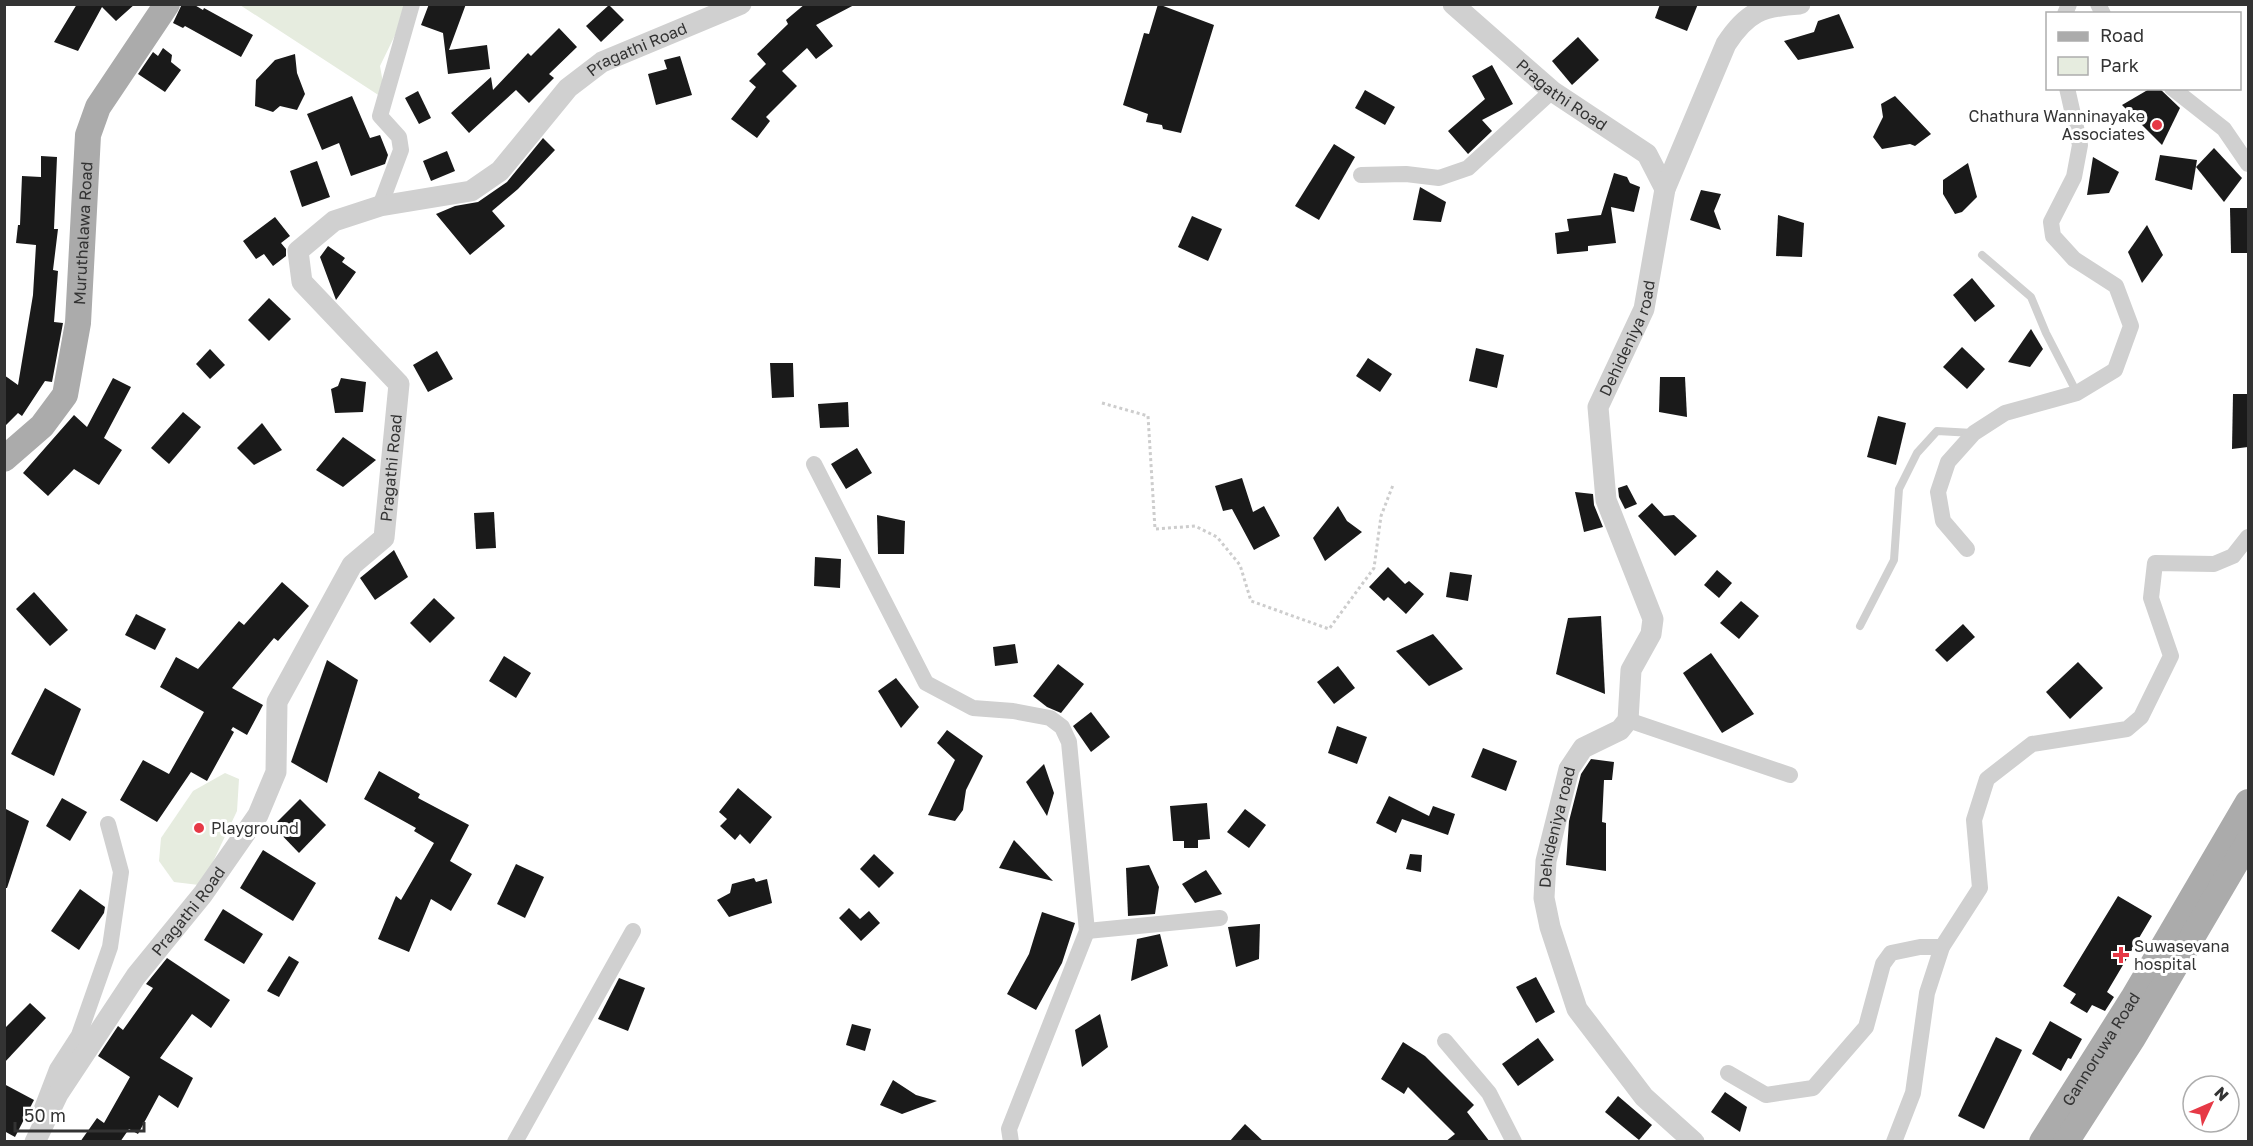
<svg xmlns="http://www.w3.org/2000/svg" width="2253" height="1146" font-family="'Golos Text',sans-serif">
	<style>
		.green { fill: #e6ecdf }
		.building { fill: #1a1a1a }
		.lines { fill: none; stroke-linecap: round; stroke-linejoin: round }
		.path { stroke: #cdcdcd; stroke-width: 3; stroke-dasharray: 3 3; stroke-linecap: butt }
		.service { stroke: #d0d0d0; stroke-width: 8 }
		.minor { stroke: #d0d0d0; stroke-width: 16 }
		.tertiary { stroke: #d0d0d0; stroke-width: 21 }
		.primary { stroke: #ababab; stroke-width: 26 }
		.poi-dot { fill: #e63946; stroke: #fff; stroke-width: 2 }
		.labels { text-anchor: middle; dominant-baseline: central; stroke-width: 6; stroke-linejoin: round; paint-order: stroke }
		.street-label { font-size: 16px; fill: #333; stroke: #fff }
		.poi-label { font-size: 16px; fill: #333; stroke: #fff; text-anchor: start }
	</style>
	<rect width="100%" height="100%" fill="#fff"/>
	<g class="green">
		<path d="M240,5H405L398,29L380,66L386,100Z"/>
		<path d="M225,773L239,779L237,811L211,866L199,885L174,882L159,861L161,838L193,791Z"/>
	</g>
	<g class="building">
		<path d="M77,4H135L116,21L102,7L78,51L54,42Z"/>
		<path d="M182,4H193L203,10L204,8L253,35L241,57L185,26L183,28L173,23Z"/>
		<path d="M429,4H466L449,50L487,45L490,69L448,74L443,33L421,25Z"/>
		<path d="M805,4H856L816,25L833,46L816,59L807,48L782,71L797,86L766,117L770,121L757,138L731,119L756,87L749,81L766,64L757,54L788,24L786,20Z"/>
		<path d="M1158,4L1214,25L1181,133L1163,129L1162,125L1146,122L1148,114L1123,105L1144,33L1149,34Z"/>
		<path d="M1660,4H1698L1687,31L1655,18Z"/>
		<path d="M609,5L624,20L601,42L586,26Z"/>
		<path d="M1839,14L1854,48L1798,60L1784,41L1814,32L1818,21Z"/>
		<path d="M559,28L577,47L549,74L554,78L529,103L516,90L469,133L451,113L491,77L493,90L528,53L531,56Z"/>
		<path d="M1578,37L1599,60L1572,85L1552,61Z"/>
		<path d="M163,48L172,55L171,62L181,70L165,92L138,74L153,52L158,56Z"/>
		<path d="M295,54L297,73L305,94L297,110L280,106L273,112L255,106L256,80L275,60Z"/>
		<path d="M680,56L692,95L656,105L648,74L667,69L664,60Z"/>
		<path d="M1492,65L1513,104L1482,120L1492,131L1468,154L1448,131L1485,99L1472,76Z"/>
		<path d="M2151,88H2159L2180,108L2162,145L2122,105Z"/>
		<path d="M1365,90L1395,107L1385,125L1355,108Z"/>
		<path d="M418,91L431,118L419,124L405,98Z"/>
		<path d="M352,96L370,138L380,135L388,155L385,164L351,176L339,143L322,150L307,114Z"/>
		<path d="M1895,96L1931,134L1915,146L1910,144L1882,149L1873,137L1883,117L1881,104Z"/>
		<path d="M543,138L555,150L518,189L492,211L505,226L470,255L436,214L455,206L478,202L507,182Z"/>
		<path d="M1334,144L1355,157L1319,220L1295,206Z"/>
		<path d="M2214,148L2242,178L2224,202L2196,167Z"/>
		<path d="M447,151L455,171L431,181L423,161Z"/>
		<path d="M2160,155L2197,160L2192,190L2155,180Z"/>
		<path d="M41,156L57,157L54,229H58L53,270L58,271L54,322L63,323L52,382L45,381L22,416L18,413L4,427V375L18,385L33,295L36,245L16,243L18,225H20L22,176L41,177Z"/>
		<path d="M2093,157L2119,172L2109,193L2087,195Z"/>
		<path d="M317,161L330,197L302,207L290,171Z"/>
		<path d="M1968,163L1977,197L1962,212L1955,214L1943,194V180Z"/>
		<path d="M1614,173L1627,177L1630,183L1640,187L1634,212L1611,207L1616,243L1588,246V251L1557,254L1555,233L1569,231L1567,219L1601,215Z"/>
		<path d="M1420,187L1446,202L1441,222L1413,220Z"/>
		<path d="M1701,190L1721,194L1714,211L1721,230L1690,220Z"/>
		<path d="M2230,208H2248V253H2231Z"/>
		<path d="M1778,215L1804,223L1802,257L1776,256Z"/>
		<path d="M1192,216L1222,229L1208,261L1178,247Z"/>
		<path d="M275,217L290,236L281,243L286,249V256L273,266L264,254L256,259L243,241Z"/>
		<path d="M2147,225L2163,255L2142,283L2128,252Z"/>
		<path d="M328,246L345,258L342,262L356,272L336,300L320,257Z"/>
		<path d="M1972,278L1995,306L1975,322L1953,295Z"/>
		<path d="M269,298L291,319L269,341L248,320Z"/>
		<path d="M2031,329L2043,349L2030,367L2008,362Z"/>
		<path d="M1962,347L1985,369L1967,389L1943,367Z"/>
		<path d="M1476,348L1504,355L1497,388L1469,381Z"/>
		<path d="M210,349L225,365L210,379L196,364Z"/>
		<path d="M437,351L453,379L428,392L413,365Z"/>
		<path d="M1368,358L1392,374L1380,392L1356,376Z"/>
		<path d="M770,363H793L794,397L772,398Z"/>
		<path d="M1660,377H1685L1687,417L1659,412Z"/>
		<path d="M113,378L131,387L104,438L122,450L99,485L74,469L48,496L23,473L74,415L87,427Z"/>
		<path d="M341,378L366,382L363,412L335,413L331,389L338,386Z"/>
		<path d="M2233,394H2248V447L2232,449Z"/>
		<path d="M848,402L849,427L820,428L818,404Z"/>
		<path d="M183,412L201,427L169,464L151,448Z"/>
		<path d="M1878,416L1906,423L1896,465L1867,457Z"/>
		<path d="M262,423L282,450L254,465L237,448Z"/>
		<path d="M343,437L376,460L343,487L316,470Z"/>
		<path d="M857,448L872,473L846,489L831,464Z"/>
		<path d="M1242,478L1253,512L1264,506L1280,536L1254,550L1232,509L1223,511L1215,486Z"/>
		<path d="M1627,485L1637,504L1625,509L1619,497L1618,488Z"/>
		<path d="M1575,492L1593,494L1594,505L1603,527L1584,532Z"/>
		<path d="M1652,503L1664,516L1674,515L1697,536L1675,556L1638,516Z"/>
		<path d="M1338,506L1347,521L1362,532L1325,561L1313,538Z"/>
		<path d="M494,512L496,548L476,549L474,513Z"/>
		<path d="M877,515L905,521L904,554H878Z"/>
		<path d="M394,550L408,577L375,600L360,578Z"/>
		<path d="M815,557L841,559L840,588L814,586Z"/>
		<path d="M1388,567L1405,584L1409,581L1424,594L1406,614L1388,597L1384,601L1369,587Z"/>
		<path d="M1717,570L1732,583L1719,598L1704,585Z"/>
		<path d="M1450,572L1472,575L1468,601L1446,597Z"/>
		<path d="M282,582L309,606L278,641L274,638L232,688L263,705L247,735L233,727L231,730L234,732L207,781L191,772L157,822L120,800L143,760L169,774L204,712L160,687L176,657L198,669L239,621L244,625Z"/>
		<path d="M34,592L68,630L50,646L16,609Z"/>
		<path d="M434,598L455,618L430,643L410,623Z"/>
		<path d="M1741,601L1759,616L1739,639L1720,623Z"/>
		<path d="M136,614L166,629L155,650L125,635Z"/>
		<path d="M1601,616L1605,694L1556,674L1568,618Z"/>
		<path d="M1963,624L1975,637L1947,662L1935,650Z"/>
		<path d="M1433,634L1463,669L1429,686L1396,651Z"/>
		<path d="M1015,644L1018,663L995,666L993,647Z"/>
		<path d="M1711,653L1754,714L1722,733L1683,673Z"/>
		<path d="M504,656L531,673L516,698L489,681Z"/>
		<path d="M327,660L358,680L327,783L291,762Z"/>
		<path d="M2078,662L2103,688L2070,719L2046,692Z"/>
		<path d="M1058,664L1084,684L1061,713L1047,707L1033,696Z"/>
		<path d="M1338,666L1355,688L1334,704L1317,682Z"/>
		<path d="M896,678L919,707L901,728L878,691Z"/>
		<path d="M45,688L81,709L54,776L11,754Z"/>
		<path d="M1091,712L1110,737L1091,752L1073,726Z"/>
		<path d="M1337,726L1367,737L1357,764L1328,753Z"/>
		<path d="M947,730L983,756L966,790L963,810L955,821L928,815L955,760L937,743Z"/>
		<path d="M1483,748L1517,761L1506,791L1471,777Z"/>
		<path d="M1591,759L1614,762L1612,780H1604L1602,822L1606,823V871L1566,865L1569,821L1581,774Z"/>
		<path d="M1044,764L1054,793L1047,816L1026,782Z"/>
		<path d="M379,771L420,794L418,798L469,825L450,861L472,874L451,911L431,899L409,952L378,939L396,896L401,900L434,843L414,831L416,828L364,799Z"/>
		<path d="M738,788L772,817L750,844L740,834L735,840L720,826L727,819L719,812Z"/>
		<path d="M1389,796L1429,816L1433,806L1455,814L1448,835L1402,819L1396,833L1376,823Z"/>
		<path d="M62,798L87,812L70,841L46,826Z"/>
		<path d="M300,799L326,825L299,853L273,826Z"/>
		<path d="M1207,803L1210,839L1198,840V848H1184V841H1173L1170,806Z"/>
		<path d="M4,808L29,821L7,888H4Z"/>
		<path d="M1245,809L1266,825L1249,848L1227,832Z"/>
		<path d="M1014,840L1053,881L999,868Z"/>
		<path d="M263,850L316,883L293,921L240,888Z"/>
		<path d="M874,854L894,873L879,888L860,869Z"/>
		<path d="M1410,854L1422,855L1421,872L1406,869Z"/>
		<path d="M516,864L544,877L525,918L497,904Z"/>
		<path d="M1149,865L1159,887L1155,914L1128,916L1126,868Z"/>
		<path d="M1206,870L1222,894L1195,903L1182,884Z"/>
		<path d="M754,878L756,882L767,879L772,903L729,917L717,900L730,893L732,884Z"/>
		<path d="M80,889L105,907L104,913L79,950L51,931Z"/>
		<path d="M2118,896L2152,916L2107,992L2114,997L2105,1011L2092,1005L2087,1013L2070,1003L2076,994L2063,986Z"/>
		<path d="M849,908L860,919L869,911L880,923L861,941L839,918Z"/>
		<path d="M223,909L263,934L244,964L204,940Z"/>
		<path d="M1042,912L1075,923L1062,963L1036,1010L1007,994L1029,954Z"/>
		<path d="M1260,924L1259,959L1236,967L1228,927Z"/>
		<path d="M1160,934L1168,966L1131,981L1137,939Z"/>
		<path d="M289,956L299,962L279,997L267,991Z"/>
		<path d="M167,958L230,1000L211,1028L192,1014L160,1058L193,1078L178,1108L159,1095L138,1134L129,1129L120,1142H80L97,1118L104,1123L130,1077L98,1056L118,1026L123,1030L153,988L146,984Z"/>
		<path d="M1536,977L1555,1012L1536,1023L1516,987Z"/>
		<path d="M619,978L645,988L628,1031L598,1019Z"/>
		<path d="M30,1003L46,1018L4,1063V1029Z"/>
		<path d="M1100,1014L1108,1047L1082,1067L1075,1030Z"/>
		<path d="M2050,1021L2082,1039L2071,1059L2068,1058L2061,1071L2032,1054Z"/>
		<path d="M852,1024L871,1029L865,1051L846,1045Z"/>
		<path d="M1996,1037L2022,1050L1984,1129L1958,1116Z"/>
		<path d="M1538,1038L1554,1060L1518,1086L1502,1064Z"/>
		<path d="M1403,1042L1425,1056L1474,1105L1467,1112L1490,1142H1445L1455,1134L1408,1087L1404,1094L1381,1079Z"/>
		<path d="M893,1080L916,1095L937,1101L902,1114L880,1105Z"/>
		<path d="M4,1084L34,1100L15,1137L4,1131Z"/>
		<path d="M1725,1092L1747,1107L1740,1132L1711,1112Z"/>
		<path d="M1618,1096L1652,1125L1639,1140L1605,1112Z"/>
		<path d="M1245,1124L1264,1142H1229Z"/>
	</g>
	<g class="lines">
		<path class="path" d="M1102,403L1148,416L1155,529L1195,526L1217,537L1240,565L1251,601L1329,629L1374,568L1381,516L1393,485"/>
		<g class="service">
			<path d="M1982,255L2031,297L2046,333L2077,393"/>
			<path d="M1860,626L1894,560L1899,489L1917,453L1937,431L1973,433"/>
		</g>
		<g class="minor">
			<path d="M2098,4L2103,14"/>
			<path d="M2065,14L2069,4"/>
			<path d="M2172,88L2224,129L2248,164"/>
			<path d="M1361,175L1406,174L1439,178L1468,168L1552,91"/>
			<path d="M380,206L401,150L399,137L380,116L412,4"/>
			<path d="M814,464L926,683L973,708L1013,711L1050,718L1062,727L1069,742L1087,931L1009,1129L1011,1142"/>
			<path d="M1967,549L1943,521L1938,492L1948,462L1974,433L2005,413L2077,393L2115,370L2131,326L2116,286L2074,259L2053,236L2051,222L2074,177L2080,145L2067,88"/>
			<path d="M1628,720L1790,775"/>
			<path d="M1087,931L1220,918"/>
			<path d="M1445,1041L1489,1093L1514,1142"/>
			<path d="M1728,1073L1766,1095L1813,1088L1866,1027L1883,964L1891,953L1920,947H1942"/>
			<path d="M42,1108L57,1069L79,1035L110,947L121,872L108,824"/>
			<path d="M515,1142L633,931"/>
			<path d="M1894,1142L1913,1093L1927,993L1942,947L1980,888L1974,820L1987,779L2032,744L2127,729L2141,717L2171,656L2151,598L2155,563L2214,564L2233,556L2248,537"/>
		</g>
		<g class="tertiary">
			<path id="s1" d="M1453,4L1552,91L1647,154L1665,189"/>
			<path id="s2" d="M35,1142L58,1094L136,976L203,894L258,815L276,772L277,702L352,565L384,538L399,384L302,282L298,251L334,221L380,206L471,191L500,171L568,88L602,62L741,4"/>
			<path id="s3" d="M1694,1142L1644,1097L1577,1009L1550,927L1544,898L1546,861L1569,769L1583,748L1620,730L1628,720L1631,670L1651,634L1653,619L1606,500L1598,407L1644,309L1665,189L1726,44C1747,12 1762,6 1800,4"/>
		</g>
		<g class="primary">
			<path id="s4" d="M4,459L42,426L65,395L78,323L88,135L98,107L167,4"/>
			<path id="s5" d="M2042,1142L2133,998L2248,802"/>
			<path d="M2066,1142L2133,1038L2248,842"/>
		</g>
	</g>
	<g class="poi-dot">
		<circle cx="2157" cy="125" r="6"/>
		<circle cx="199" cy="828" r="6"/>
		<path d="M2118 946h6v6h6v6h-6v6h-6v-6h-6v-6h6z"/>
	</g>
	<g class="labels">
		<g class="street-label">
			<text stroke="none"><textPath href="#s2" startOffset="1448">Pragathi Road</textPath></text>
			<text stroke="none"><textPath href="#s1" startOffset="142">Pragathi Road</textPath></text>
			<text stroke="none"><textPath href="#s4" startOffset="252">Muruthalawa Road</textPath></text>
			<text stroke="none"><textPath href="#s3" startOffset="908">Dehideniya road</textPath></text>
			<text stroke="none"><textPath href="#s2" startOffset="782">Pragathi Road</textPath></text>
			<text stroke="none"><textPath href="#s3" startOffset="366">Dehideniya road</textPath></text>
			<text stroke="none"><textPath href="#s2" startOffset="278">Pragathi Road</textPath></text>
			<text stroke="none"><textPath href="#s5" startOffset="110">Gannoruwa Road</textPath></text>
		</g>
		<g class="poi-label">
			<text x="2145" y="116" text-anchor="end">Chathura Wanninayake<tspan x="2145" dy="18">Associates</tspan></text>
			<text x="211" y="828">Playground</text>
			<text x="2134" y="946">Suwasevana<tspan x="2134" dy="18">hospital</tspan></text>
		</g>
	</g>
	<rect width="2253" height="1146" fill="none" stroke="#333333" stroke-width="12"/>
	<rect x="2046" y="12" width="195" height="78" fill="#ffffff" stroke="#adadad" stroke-width="1.5"/>
	<rect x="2058" y="32" width="30" height="9" fill="#ababab" stroke="#adadad" stroke-width="1.5"/>
	<text x="2100" y="42" font-size="18" fill="#333333">Road</text>
	<rect x="2058" y="57" width="30" height="18" fill="#e6ecdf" stroke="#adadad" stroke-width="1.5"/>
	<text x="2100" y="72" font-size="18" fill="#333333">Park</text>
	<g transform="translate(2211 1104) rotate(46)"><circle r="28" fill="#ffffff" stroke="#adadad" stroke-width="1.5"/>
	<path d="M0-4.5L10 22L0 15L-10 22Z" fill="#e63946"/>
	<text y="-9" font-size="16" font-weight="bold" text-anchor="middle" fill="#333333">N</text>
	</g>
	<path d="M15 1122v9h129v-9" fill="none" stroke="#333333" stroke-width="3"/>
	<text x="24" y="1122" font-size="18" fill="#333333" stroke="#ffffff" stroke-width="4.5" paint-order="stroke">50 m</text>
</svg>
